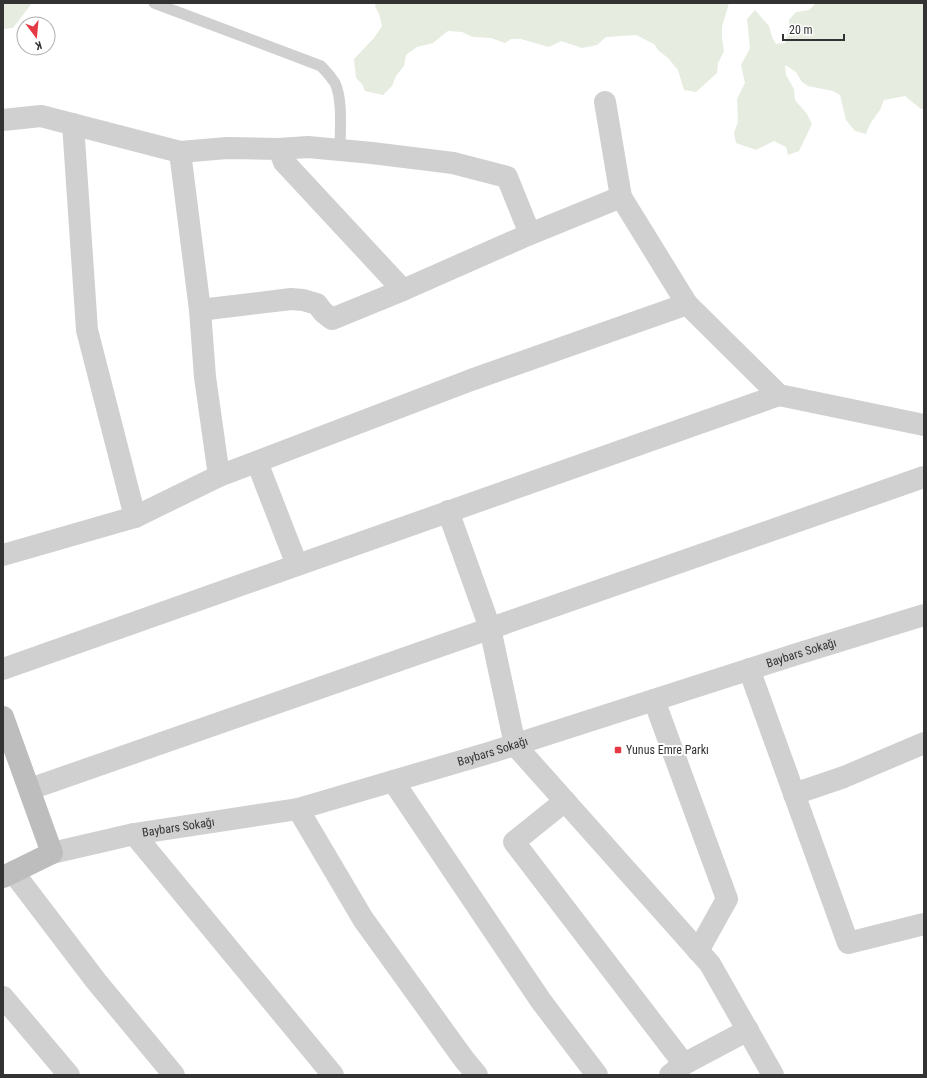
<svg xmlns="http://www.w3.org/2000/svg" width="927" height="1078" font-family="'Roboto Condensed',sans-serif">
	<style>
		.green { fill: #e6ecdf }
		.lines { fill: none; stroke-linecap: round; stroke-linejoin: round }
		.lane { stroke: #d0d0d0; stroke-width: 11 }
		.street { stroke: #d0d0d0; stroke-width: 22 }
		.secondary { stroke: #bdbdbd; stroke-width: 22 }
		.poi-dot { fill: #e63946; stroke: #fff; stroke-width: 1.5 }
		.labels { text-anchor: middle; dominant-baseline: central; stroke-width: 4; stroke-linejoin: round; paint-order: stroke }
		.street-label { font-size: 12px; fill: #333; stroke: #fff }
		.poi-label { font-size: 12px; fill: #333; stroke: #fff; text-anchor: start }
	</style>
	<rect width="100%" height="100%" fill="#fff"/>
	<g class="green">
		<path d="M3,3H32L13,28L3,29Z"/>
		<path d="M376,3H729L722,27V39L724,51L718,63L717,73L696,92L684,90L678,70L668,58L659,51L654,44L636,35L606,37L597,45L582,48L561,41L549,47L521,39H511L505,43L491,38L473,37L462,32L448,31L433,43L417,47L406,55L404,66L396,76L392,86L383,95L365,91L362,84L356,78L354,59L374,38L382,26L379,14L375,6Z"/>
		<path d="M816,3H924V109H921L905,96L884,100L880,110L870,124L866,134L855,131L846,120L840,95L833,91L808,86L802,82L796,72L785,65L786,75L794,89L795,100L807,114L812,124L799,151L788,155L786,147L774,141L756,150L736,143L734,133L738,122L737,99L745,83L741,65L750,48L747,19L755,10L769,26L772,37L776,44L785,43L789,28V20L796,12L809,10Z"/>
	</g>
	<g class="lines">
		<path class="lane" d="M154,3L321,66C326,71 331,77 335,83C343,100 340,131 340,150"/>
		<g class="street">
			<path d="M605,102L621,197L687,304L779,395L924,425"/>
			<path d="M3,120L41,116L180,152L227,148L279,149L284,162L403,290"/>
			<path d="M73,124L87,330L135,517"/>
			<path d="M279,149L308,147L372,153L453,163L507,177L530,234"/>
			<path d="M180,152L200,310L205,377L219,476"/>
			<path d="M200,310L291,299L303,300L317,304L323,312L332,319L403,290L530,234L621,197"/>
			<path d="M257,462L297,565"/>
			<path d="M448,511L490,628L515,745L710,964L773,1075"/>
			<path d="M3,555L135,517L219,476L471,380L687,304"/>
			<path d="M3,669L779,395"/>
			<path d="M749,669L848,943L924,924"/>
			<path d="M654,700L727,899L698,951"/>
			<path d="M393,781L541,1001L597,1075"/>
			<path d="M30,789L924,477"/>
			<path d="M794,794L844,777L924,743"/>
			<path d="M565,801L514,842L684,1064"/>
			<path d="M298,809L363,919L463,1058L477,1075"/>
			<path d="M134,834L333,1075"/>
			<path id="s1" d="M52,853L134,834L298,809L492,752L797,654L924,615"/>
			<path d="M13,872L96,981L174,1075"/>
			<path d="M3,997L69,1075"/>
			<path d="M670,1075L684,1064L748,1030"/>
		</g>
		<path class="secondary" d="M3,717L52,853L3,877"/>
	</g>
	<rect class="poi-dot" x="614" y="746" width="8" height="8" rx="2"/>
	<g class="labels">
		<g class="street-label">
			<text stroke="none"><textPath href="#s1" startOffset="777">Baybars Sokağı</textPath></text>
			<text stroke="none"><textPath href="#s1" startOffset="453">Baybars Sokağı</textPath></text>
			<text stroke="none"><textPath href="#s1" startOffset="129">Baybars Sokağı</textPath></text>
		</g>
		<g class="poi-label">
			<text x="626" y="750">Yunus Emre Parkı</text>
		</g>
	</g>
	<rect width="927" height="1078" fill="none" stroke="#333333" stroke-width="8"/>
	<g transform="translate(36 36) rotate(164)"><circle r="19" fill="#ffffff" stroke="#adadad"/>
	<path d="M0-3L7 15L0 10L-7 15Z" fill="#e63946"/>
	<text y="-6" font-size="11" font-weight="bold" text-anchor="middle" fill="#333333">K</text>
	</g>
	<path d="M783 34v6h61v-6" fill="none" stroke="#333333" stroke-width="2"/>
	<text x="789" y="34" font-size="12" fill="#333333" stroke="#ffffff" stroke-width="3" paint-order="stroke">20 m</text>
</svg>
